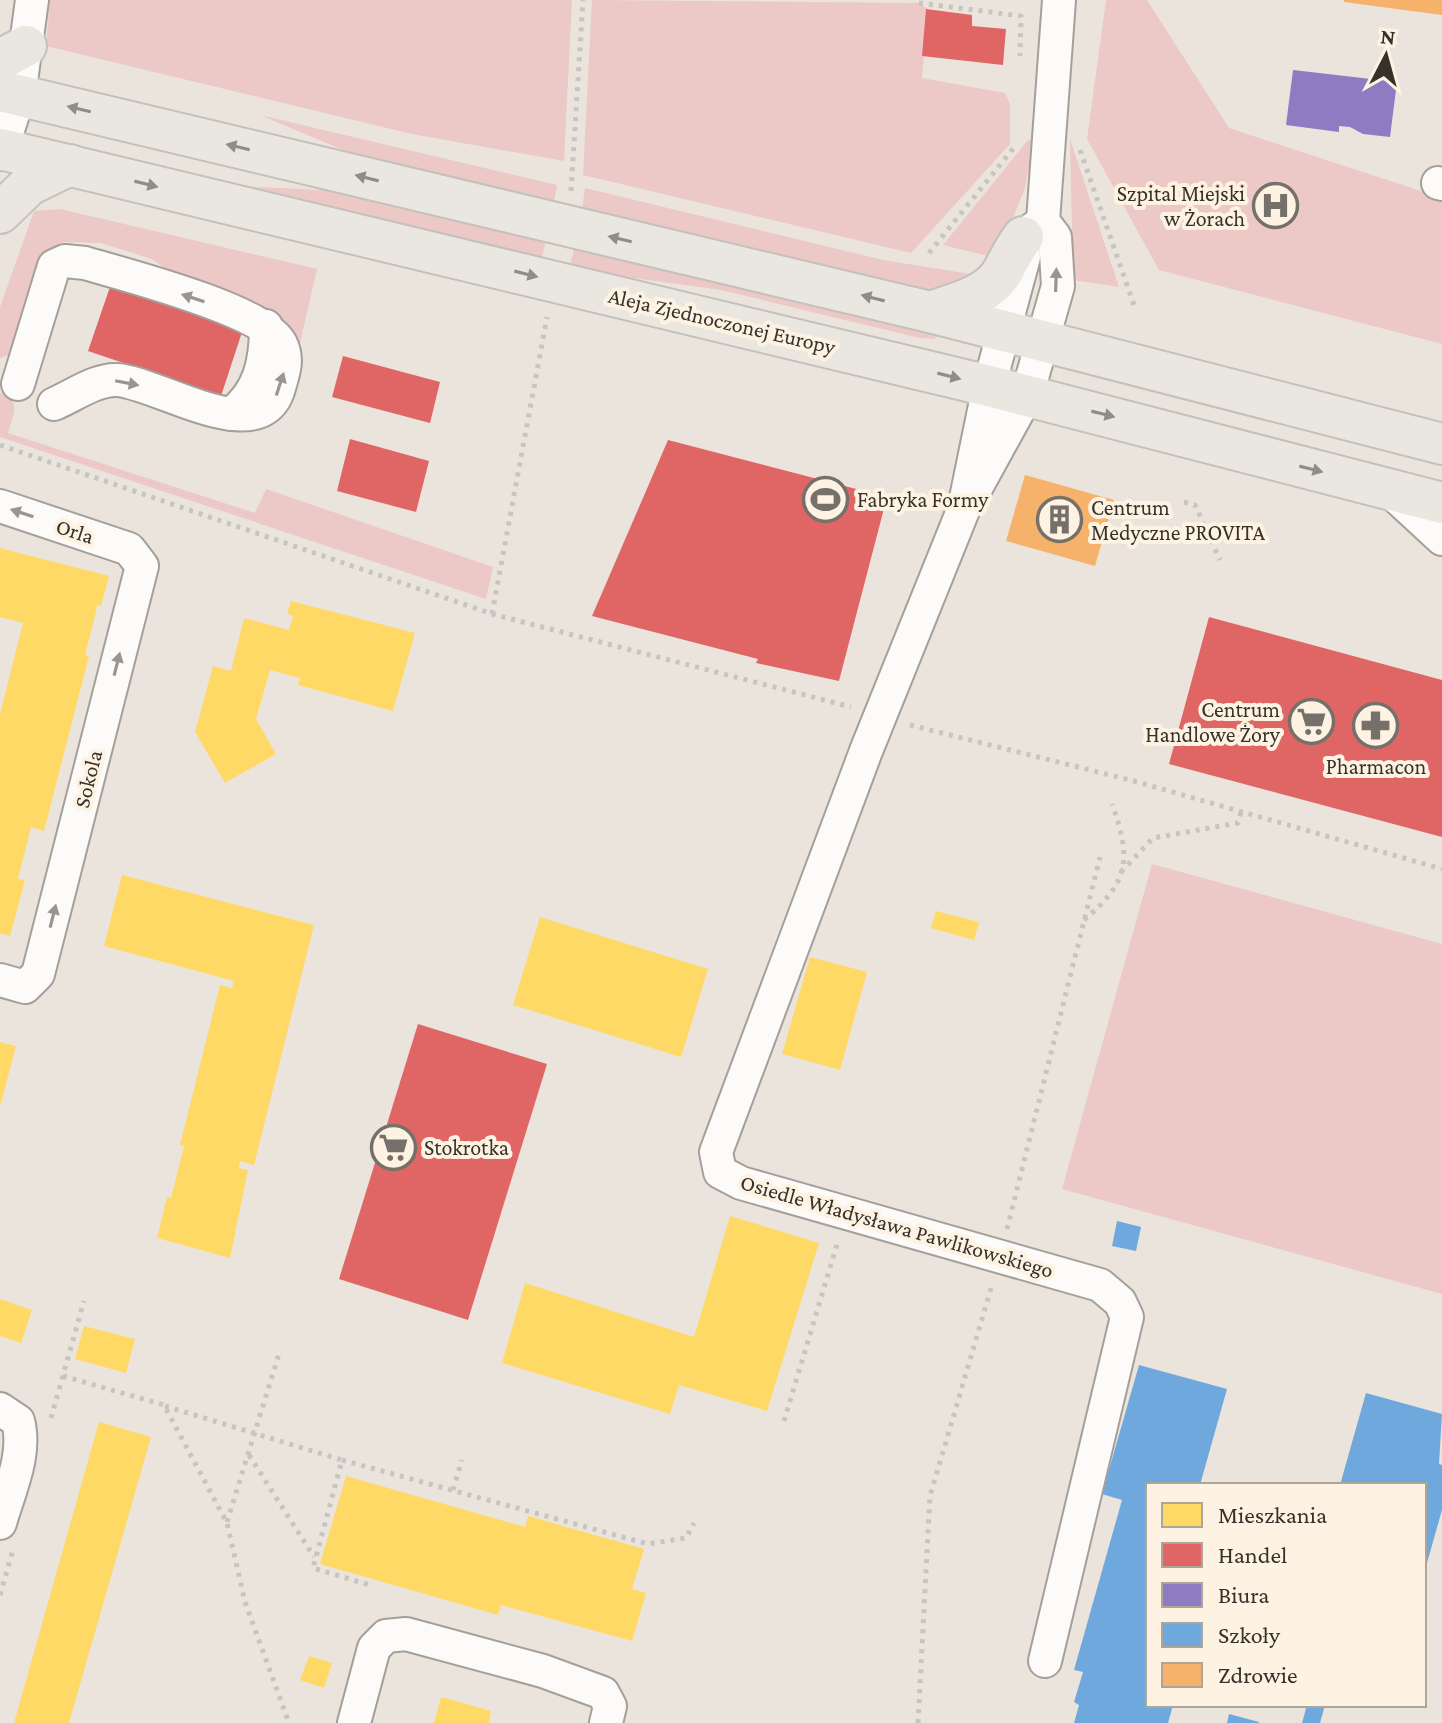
<svg xmlns="http://www.w3.org/2000/svg" width="1442" height="1723" font-family="'Crimson Pro',serif">
	<style>
		.green { fill: #ecc8c6 }
		.homes { fill: #ffd966 }
		.shops { fill: #e06666 }
		.offices { fill: #8e7cc3 }
		.schools { fill: #6fa8dc }
		.health { fill: #f6b26b }
		.lines { fill: none; stroke-linecap: round; stroke-linejoin: round }
		.minor-casing { stroke: #a59f99; stroke-width: 36 }
		.major-casing { stroke: #c4c1bc; stroke-width: 44 }
		.path { stroke: #c7c5c2; stroke-width: 5; stroke-dasharray: 4 6; stroke-linecap: butt }
		.minor { stroke: #fcfbfa; stroke-width: 32 }
		.major { stroke: #e9e7e0; stroke-width: 40 }
		.oneway { fill: #908c86 }
		.oneway2 { fill: #999692 }
		.labels { text-anchor: middle; dominant-baseline: central; stroke-width: 8; stroke-linejoin: round; paint-order: stroke }
		.poi-label { font-size: 22px; fill: #36312b; stroke: #fef3e3; text-anchor: start }
		.street-label { font-size: 22px; fill: #36312b; stroke: #fef3e3 }
	</style>
	<rect width="100%" height="100%" fill="#ebe4dc"/>
	<g class="green">
		<path d="M50,0H572L564,161L412,134L46,46Z"/>
		<path d="M592,0L919,3L928,9L922,78L1005,93L1010,104V144L911,253L583,175Z"/>
		<path d="M1106,0H1147L1229,128L1442,198V344L1159,270L1087,139Z"/>
		<path d="M260,115L557,185L554,202L362,158Z"/>
		<path d="M1070,139L1119,287L1073,280Z"/>
		<path d="M1028,140H1035L1024,191L996,258L943,245Z"/>
		<path d="M217,185L342,191L546,240L541,262Z"/>
		<path d="M585,188L883,260L977,275L933,294L582,210Z"/>
		<path d="M60,209L317,269L298,352L277,315L185,283L152,259L101,243L65,242L49,251L15,353L0,358V307L34,211Z"/>
		<path d="M575,245L938,334L934,339L920,338L721,290L569,269Z"/>
		<path d="M0,393C22,400 13,416 8,433L255,513L266,489L493,567L486,599L0,437Z"/>
		<path d="M1152,864L1442,944V1294L1062,1189Z"/>
	</g>
	<g class="homes">
		<path d="M0,548L109,576L101,606L97,605L96,612L85,655L89,656L44,831L31,827L18,879L25,880L10,936L0,933V714L23,623L0,617Z"/>
		<path d="M291,601L415,633L393,711L298,685L300,678L270,670L256,719L276,754L225,783L195,732L213,666L231,671L244,618L289,630L293,616L287,613Z"/>
		<path d="M122,875L314,925L254,1165L240,1161L239,1168L248,1170L230,1258L157,1238L167,1197L171,1198L184,1146L180,1145L220,985L232,988L234,981L104,946Z"/>
		<path d="M936,911L979,922L974,940L931,928Z"/>
		<path d="M540,917L708,969L681,1057L513,1005Z"/>
		<path d="M810,957L867,972L840,1070L782,1054Z"/>
		<path d="M0,1042L16,1046L1,1103H0Z"/>
		<path d="M730,1216L819,1243L767,1411L679,1385L670,1414L502,1363L525,1283L694,1337Z"/>
		<path d="M0,1299L32,1310L21,1343L0,1336Z"/>
		<path d="M84,1326L135,1339L126,1373L75,1359Z"/>
		<path d="M99,1422L151,1437L69,1723H14Z"/>
		<path d="M346,1476L525,1527L528,1516L644,1549L632,1589L646,1593L632,1641L501,1605L498,1615L320,1564Z"/>
		<path d="M309,1656L332,1663L324,1688L300,1680Z"/>
		<path d="M441,1697L491,1711L489,1723H434Z"/>
	</g>
	<g class="shops">
		<path d="M926,9L972,15V26L1006,29L1003,65L922,56Z"/>
		<path d="M112,281L244,326L221,396L88,351Z"/>
		<path d="M343,356L440,382L430,423L332,397Z"/>
		<path d="M350,439L429,461L416,512L337,491Z"/>
		<path d="M668,440L887,497L839,681L756,663L758,659L592,616Z"/>
		<path d="M1209,617L1442,680V837L1169,764Z"/>
		<path d="M418,1024L547,1064L468,1320L339,1279Z"/>
	</g>
	<path class="offices" d="M1293,70L1397,82L1390,137L1363,134L1350,127L1339,126V132L1286,125Z"/>
	<g class="schools">
		<path d="M1117,1221L1141,1227L1136,1251L1112,1246Z"/>
		<path d="M1139,1365L1227,1389L1200,1485H1148V1705H1173L1168,1723H1074L1079,1705L1074,1702L1083,1672L1074,1670L1122,1500L1102,1494Z"/>
		<path d="M1366,1393L1442,1414L1439,1464L1442,1465V1510L1425,1570L1424,1485H1340Z"/>
		<path d="M1307,1705H1325L1320,1723H1302Z"/>
		<path d="M1229,1714L1259,1722V1723H1227Z"/>
	</g>
	<g class="health">
		<path d="M1344,0H1442V15L1344,2Z"/>
		<path d="M1025,475L1114,500L1095,566L1006,541Z"/>
	</g>
	<g class="lines">
		<defs>
			<g id="minor">
				<path d="M0,154L19,96L32,0"/>
				<path d="M1438,183L1442,184"/>
				<path d="M1043,221L1023,237L1024,257L989,386L964,508L866,751L716,1152L720,1172L741,1183L1100,1285L1120,1302L1127,1317L1045,1661"/>
				<path d="M18,384L54,266L65,261L85,263C125,275 264,310 281,344C289,360 283,374 278,391C258,449 156,382 117,380C96,379 73,396 54,404"/>
				<path d="M231,414C260,392 266,361 266,326"/>
				<path d="M977,486L1027,395L1058,286L1055,237L1043,221L1059,0"/>
				<path d="M1389,490L1442,539"/>
				<path d="M0,506L129,549L142,566L38,974L25,987L0,980"/>
				<path d="M0,1409L18,1421C27,1454 9,1491 0,1523"/>
				<path d="M354,1723L374,1648L386,1636L406,1634L543,1671L603,1693L610,1706L606,1723"/>
			</g>
			<g id="major">
				<path d="M0,60L26,46"/>
				<path d="M0,91L930,312L1442,444"/>
				<path d="M0,149L989,386L1442,503"/>
				<path d="M0,213L29,185L70,165"/>
				<path d="M930,312C954,304 989,296 1003,271C1010,258 1014,249 1023,237"/>
			</g>
		</defs>
		<use href="#minor" class="minor-casing"/>
		<use href="#major" class="major-casing"/>
		<g class="path">
			<path d="M919,3L1021,16L1020,56"/>
			<path d="M1080,150L1134,305"/>
			<path d="M571,191L583,0"/>
			<path d="M929,253L1016,145"/>
			<path d="M0,445L492,614L851,707"/>
			<path d="M1184,502L1195,505L1220,560"/>
			<path d="M492,614L547,317"/>
			<path d="M910,725L1134,781L1442,869"/>
			<path d="M1121,872L1153,838L1238,823L1241,812"/>
			<path d="M1084,920C1129,882 1132,859 1112,804"/>
			<path d="M1007,1229L1100,857"/>
			<path d="M63,1376L164,1405L227,1523L245,1602L289,1723"/>
			<path d="M165,1406L342,1460L313,1568L373,1586"/>
			<path d="M51,1418L84,1301"/>
			<path d="M784,1421L838,1241"/>
			<path d="M249,1455L314,1557"/>
			<path d="M342,1460L648,1544L686,1538L694,1523"/>
			<path d="M453,1490L462,1460"/>
			<path d="M227,1522L279,1354"/>
			<path d="M0,1595L13,1550"/>
			<path d="M918,1723L930,1496L992,1285"/>
		</g>
		<use href="#minor" class="minor"/>
		<use href="#major" class="major"/>
	</g>
	<defs><path id="oneway-solid" d="M-6-.8H1V-3.2L6.5 0L1 3.2V.8H-6Z" transform="scale(2)"/></defs>
	<g class="oneway">
		<use href="#oneway-solid" transform="translate(79 109) rotate(-167)"/>
		<use href="#oneway-solid" transform="translate(238 147) rotate(-167)"/>
		<use href="#oneway-solid" transform="translate(367 178) rotate(-166)"/>
		<use href="#oneway-solid" transform="translate(146 184) rotate(14)"/>
		<use href="#oneway-solid" transform="translate(620 239) rotate(-167)"/>
		<use href="#oneway-solid" transform="translate(526 274) rotate(14)"/>
		<use href="#oneway-solid" transform="translate(873 298) rotate(-166)"/>
		<use href="#oneway-solid" transform="translate(949 376) rotate(14)"/>
		<use href="#oneway-solid" transform="translate(1103 414) rotate(14)"/>
		<use href="#oneway-solid" transform="translate(1311 469) rotate(14)"/>
	</g>
	<g class="oneway2">
		<use href="#oneway-solid" transform="translate(1056 280) rotate(-88)"/>
		<use href="#oneway-solid" transform="translate(193 298) rotate(-162)"/>
		<use href="#oneway-solid" transform="translate(127 383) rotate(11)"/>
		<use href="#oneway-solid" transform="translate(280 384) rotate(-72)"/>
		<use href="#oneway-solid" transform="translate(22 513) rotate(-162)"/>
		<use href="#oneway-solid" transform="translate(117 664) rotate(-76)"/>
		<use href="#oneway-solid" transform="translate(53 916) rotate(-76)"/>
	</g>
	<defs>
		<symbol id="hospital-ring" viewBox="-11 -11 22 22"><circle r="9.5" fill="#fef3e3" stroke="#757069" stroke-width="1.5"/><path d="M-5-5h3v3.5h4V-5h3V5h-3V1.5h-4V5h-3Z" fill="#757069"/></symbol>
		<symbol id="stadium-ring" viewBox="-11 -11 22 22"><circle r="9.5" fill="#fef3e3" stroke="#757069" stroke-width="1.5"/><path d="M0-5a6.5 5 0 1 0 0 10a6.5 5 0 1 0 0-10ZM-3.5-1.8h7v3.6h-7Z" fill="#757069"/></symbol>
		<symbol id="building-ring" viewBox="-11 -11 22 22"><circle r="9.5" fill="#fef3e3" stroke="#757069" stroke-width="1.5"/><path d="M-4-6H4V6H1V3H-1V6H-4ZM-2.5-4.3h1.7v1.8h-1.7ZM.8-4.3h1.7v1.8H.8ZM-2.5-1h1.7V.8h-1.7ZM.8-1h1.7V.8H.8Z" fill="#757069"/></symbol>
		<symbol id="supermarket-ring" viewBox="-11 -11 22 22"><circle r="9.5" fill="#fef3e3" stroke="#757069" stroke-width="1.5"/><path d="M-6-5.5h2.5l.6 2H6L4.5 2H-2.5L-4.4-4H-6ZM-1.5 3.2a1.3 1.3 0 1 0 .1 0ZM3 3.2a1.3 1.3 0 1 0 .1 0Z" fill="#757069"/></symbol>
		<symbol id="pharmacy-ring" viewBox="-11 -11 22 22"><circle r="9.5" fill="#fef3e3" stroke="#757069" stroke-width="1.5"/><path d="M-2-6h4v4h4v4h-4v4h-4v-4h-4v-4h4Z" fill="#757069"/></symbol>
	</defs>
	<g fill-rule="evenodd">
		<use href="#hospital-ring" x="1250" y="180" width="51" height="51"/>
		<use href="#stadium-ring" x="800" y="474" width="51" height="51"/>
		<use href="#building-ring" x="1034" y="494" width="51" height="51"/>
		<use href="#supermarket-ring" x="1286" y="696" width="51" height="51"/>
		<use href="#pharmacy-ring" x="1350" y="700" width="51" height="51"/>
		<use href="#supermarket-ring" x="368" y="1122" width="51" height="51"/>
	</g>
	<g class="labels">
		<g class="poi-label">
			<text x="1245" y="193" text-anchor="end">Szpital Miejski<tspan x="1245" dy="25">w Żorach</tspan></text>
			<text x="857" y="499">Fabryka Formy</text>
			<text x="1091" y="507">Centrum<tspan x="1091" dy="25">Medyczne PROVITA</tspan></text>
			<text x="1280" y="709" text-anchor="end">Centrum<tspan x="1280" dy="25">Handlowe Żory</tspan></text>
			<text x="1376" y="766" text-anchor="middle">Pharmacon</text>
			<text x="424" y="1147">Stokrotka</text>
		</g>
		<g class="street-label">
			<text transform="translate(722 321) rotate(13)">Aleja Zjednoczonej Europy</text>
			<text transform="translate(75 531) rotate(18)">Orla</text>
			<text transform="translate(88 779) rotate(-76)">Sokola</text>
			<text transform="translate(897 1226) rotate(16)">Osiedle Władysława Pawlikowskiego</text>
		</g>
	</g>
	<rect x="1146" y="1483" width="280" height="224" fill="#fef3e3" stroke="#aea599" stroke-width="2"/>
	<rect x="1162" y="1503" width="40" height="24" fill="#ffd966" stroke="#aea599" stroke-width="2"/>
	<text x="1218" y="1523" font-size="24" fill="#36312b">Mieszkania</text>
	<rect x="1162" y="1543" width="40" height="24" fill="#e06666" stroke="#aea599" stroke-width="2"/>
	<text x="1218" y="1563" font-size="24" fill="#36312b">Handel</text>
	<rect x="1162" y="1583" width="40" height="24" fill="#8e7cc3" stroke="#aea599" stroke-width="2"/>
	<text x="1218" y="1603" font-size="24" fill="#36312b">Biura</text>
	<rect x="1162" y="1623" width="40" height="24" fill="#6fa8dc" stroke="#aea599" stroke-width="2"/>
	<text x="1218" y="1643" font-size="24" fill="#36312b">Szkoły</text>
	<rect x="1162" y="1663" width="40" height="24" fill="#f6b26b" stroke="#aea599" stroke-width="2"/>
	<text x="1218" y="1683" font-size="24" fill="#36312b">Zdrowie</text>
	<g transform="translate(1386 56) rotate(6)" stroke="#fef3e3" stroke-width="6" paint-order="stroke">
	<path d="M0-6L14 30L0 20L-14 30Z" fill="#36312b"/>
	<text y="-12" font-size="22" font-weight="bold" text-anchor="middle" fill="#36312b">N</text>
	</g>
</svg>
